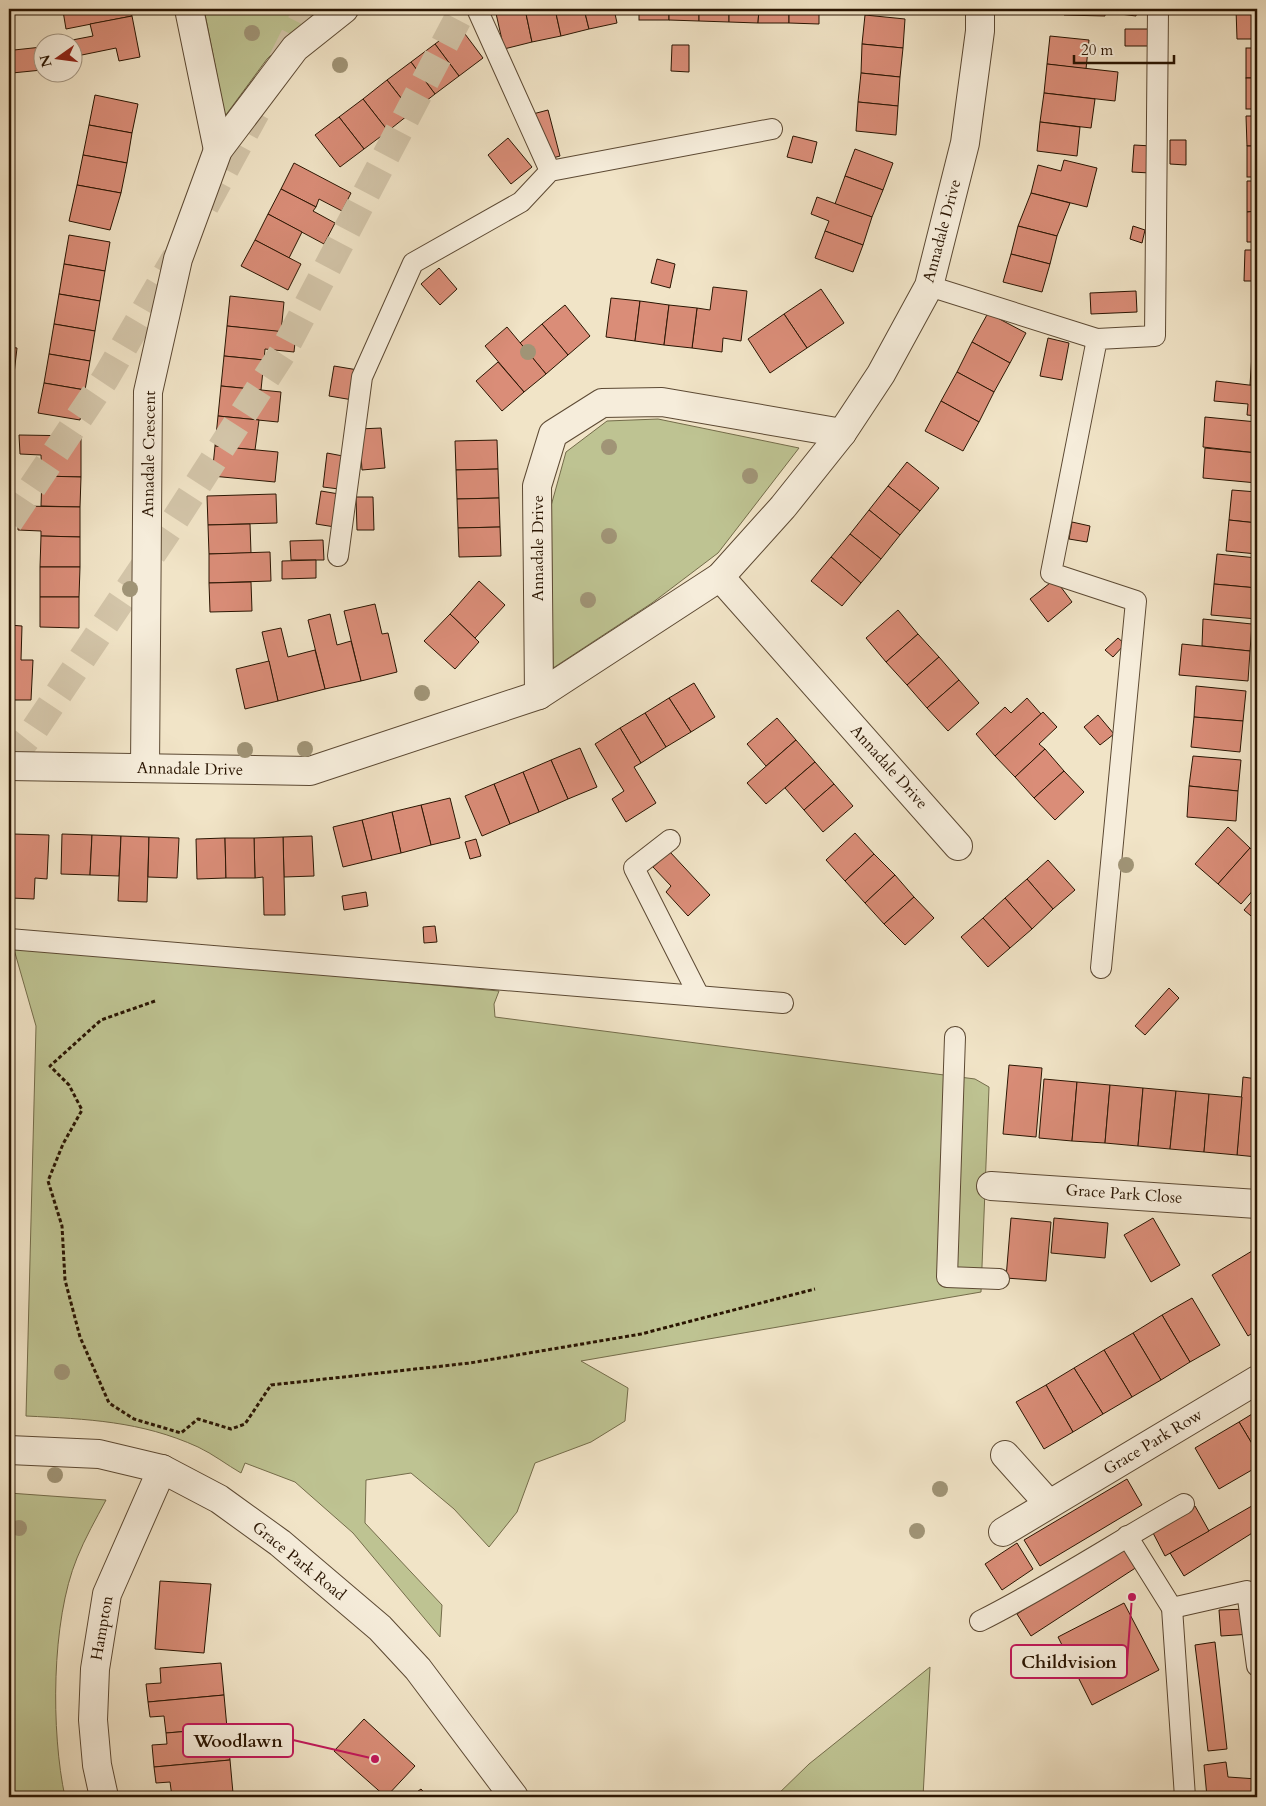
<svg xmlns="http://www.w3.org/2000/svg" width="1266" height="1806" font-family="Cardo,serif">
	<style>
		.green { fill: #bec392; stroke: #746c4a }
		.building { fill: #da8d78; stroke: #2a1502 }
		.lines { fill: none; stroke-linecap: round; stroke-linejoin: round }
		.motorway-tunnel { stroke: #d3c5a9; stroke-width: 28; stroke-dasharray: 28 14; stroke-linecap: butt }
		.service-casing { stroke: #5c4933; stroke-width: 22 }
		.minor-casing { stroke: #5c4933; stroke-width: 30 }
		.tertiary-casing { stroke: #5c4933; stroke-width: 30 }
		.path { stroke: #2a1502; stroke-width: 3; stroke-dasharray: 4 2.5; stroke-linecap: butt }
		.service { stroke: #f6eddb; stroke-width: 20 }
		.minor { stroke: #f6eddb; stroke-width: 28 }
		.tertiary { stroke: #f6eddb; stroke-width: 28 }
		.tree { fill: #a09476 }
		.labels { text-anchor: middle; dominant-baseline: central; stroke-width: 4.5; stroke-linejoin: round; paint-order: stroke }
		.street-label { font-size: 16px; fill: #2a1502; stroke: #f6eddb }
		.leader { fill: none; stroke: #c2185b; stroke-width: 2 }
		.callout-dot { fill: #c2185b; stroke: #f6eddb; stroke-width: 2 }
		.callout { fill: #f6eddb; stroke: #c2185b; stroke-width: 2 }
		.callout-label { font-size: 18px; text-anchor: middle; font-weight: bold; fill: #2a1502 }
	</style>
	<rect width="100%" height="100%" fill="#f1e4c7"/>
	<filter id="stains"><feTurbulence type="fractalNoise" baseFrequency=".004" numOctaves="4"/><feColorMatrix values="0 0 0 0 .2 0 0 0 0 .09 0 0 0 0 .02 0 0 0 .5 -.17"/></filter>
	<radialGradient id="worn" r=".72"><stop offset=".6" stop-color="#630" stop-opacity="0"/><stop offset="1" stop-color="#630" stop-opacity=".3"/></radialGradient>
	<g class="green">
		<path d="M204,9H319L267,59L225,116Z"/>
		<path d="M658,419L799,448L718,553L652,603L553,668L551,506L566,452L607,421Z"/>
		<path d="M13,946L499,991L494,1004L495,1017L975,1079L989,1087L981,1292L581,1361L628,1388L625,1421L591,1442L535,1463L517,1512L489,1547L454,1509L411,1473L366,1480L365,1523L442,1605L440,1637L353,1533L295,1482L245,1463L241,1473C227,1465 213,1454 198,1447C141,1421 87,1419 26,1416L36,1026Z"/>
		<path d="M9,1493L106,1500C96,1519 85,1538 77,1558C51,1621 51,1732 65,1797H9Z"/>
		<path d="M930,1667L923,1797H775L809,1764Z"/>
	</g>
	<g class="building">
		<path d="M74,9H130L132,16L66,29L63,11Z"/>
		<path d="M495,9H525L532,42L504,49Z"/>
		<path d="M525,9H555L561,36L532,42Z"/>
		<path d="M555,9H584L589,29L561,36Z"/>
		<path d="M584,9H614L617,23L589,29Z"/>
		<rect x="639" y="9" width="30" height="11"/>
		<path d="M669,9H699V21L669,20Z"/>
		<path d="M699,9H729V22L699,21Z"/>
		<path d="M729,9H759L758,23L729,22Z"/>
		<path d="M759,9H789V23H758Z"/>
		<path d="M789,9H819V24L789,23Z"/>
		<path d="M1065,9H1105V16L1064,15Z"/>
		<path d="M1120,9H1137L1136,16L1120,14Z"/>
		<path d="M1236,9H1257V39H1237Z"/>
		<path d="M865,15L905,19L903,48L862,44Z"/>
		<path d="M132,16L140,57L119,61L116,48L72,57V42L67,41L93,36L90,24Z"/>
		<path d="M459,26L483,58L459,76L435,44Z"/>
		<path d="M1125,29H1154L1153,46H1125Z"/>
		<path d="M1050,36L1089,40L1086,69L1047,64Z"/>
		<path d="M435,44L459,76L435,94L411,62Z"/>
		<path d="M862,44L903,48L900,77L861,73Z"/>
		<path d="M672,45H689V72L671,71Z"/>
		<path d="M42,47V70L12,73L14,50Z"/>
		<rect x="1246" y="48" width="11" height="30"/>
		<path d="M411,62L435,94L412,112L387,80Z"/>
		<path d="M1047,64L1118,72L1115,101L1044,93Z"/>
		<path d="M861,73L900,77L898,106L858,102Z"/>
		<rect x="1246" y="78" width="11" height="31"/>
		<path d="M387,80L412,112L388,131L363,99Z"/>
		<path d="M1044,93L1095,99L1091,128L1040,122Z"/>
		<path d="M95,95L138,104L132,133L89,125Z"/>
		<path d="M363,99L388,131L364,149L339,117Z"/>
		<path d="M858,102L898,106L896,135L856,131Z"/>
		<path d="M548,110L560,156L549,159L529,115Z"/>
		<path d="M1246,116H1257V146H1247Z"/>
		<path d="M339,117L364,149L340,167L315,135Z"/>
		<path d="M1040,122L1080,127L1077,156L1037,151Z"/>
		<path d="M89,125L132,133L127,163L83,155Z"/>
		<path d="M793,136L817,142L812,163L787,157Z"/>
		<path d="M508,138L532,167L511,184L488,155Z"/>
		<path d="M1170,140H1186V165L1170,164Z"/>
		<path d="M1134,145L1152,146L1150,173L1132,172Z"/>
		<rect x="1247" y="146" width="10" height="31"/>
		<path d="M855,149L893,163L883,190L845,176Z"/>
		<path d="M83,155L127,163L121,193L77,185Z"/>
		<path d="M1064,160L1097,168L1087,207L1031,193L1038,165L1061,171Z"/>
		<path d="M294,163L351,193L342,211L319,199L316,207L281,189Z"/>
		<path d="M845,176L883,190L872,217L835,204Z"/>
		<path d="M1247,181H1257V211L1247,212Z"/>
		<path d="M77,185L121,193L110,230L69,221Z"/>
		<path d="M281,189L316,207L313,211L335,223L324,244L268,214Z"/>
		<path d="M1031,193L1070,203L1057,236L1018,226Z"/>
		<path d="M817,197L872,217L863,245L825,231L829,221L811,214Z"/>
		<path d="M1257,211V242H1247V212Z"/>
		<path d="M268,214L302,232L289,258L255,240Z"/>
		<path d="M1018,226L1057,236L1050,264L1011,254Z"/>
		<path d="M1133,226L1145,230L1142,243L1130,239Z"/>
		<path d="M825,231L863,245L853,272L815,258Z"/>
		<path d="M69,235L110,242L105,271L64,264Z"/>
		<path d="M255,240L301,264L288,290L241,266Z"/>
		<path d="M1245,250H1257V281H1244Z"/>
		<path d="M1011,254L1050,264L1042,292L1003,282Z"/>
		<path d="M657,259L675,264L670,288L651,283Z"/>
		<path d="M64,264L105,271L100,301L59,294Z"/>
		<path d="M439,268L457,289L440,305L421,284Z"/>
		<path d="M713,287L747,291L741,341L723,338L722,352L692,348L697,308L710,310Z"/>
		<path d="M821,289L844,323L807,348L784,314Z"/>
		<path d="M1136,291L1137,312L1091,314L1090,293Z"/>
		<path d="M59,294L100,301L95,331L54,324Z"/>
		<path d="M230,296L284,302L281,332L227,326Z"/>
		<path d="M611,298L640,301L635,341L606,337Z"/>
		<path d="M640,301L669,305L664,345L635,341Z"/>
		<path d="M565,305L590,336L568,355L542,324Z"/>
		<path d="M669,305L697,308L692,348L664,345Z"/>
		<path d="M988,313L1026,333L1010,363L972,342Z"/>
		<path d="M784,314L807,348L770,373L748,339Z"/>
		<path d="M54,324L95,331L90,361L49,354Z"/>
		<path d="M542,324L568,355L546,374L520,343Z"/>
		<path d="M227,326L296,333L294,352L265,349L264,360L224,356Z"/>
		<path d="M507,327L546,374L524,392L485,346Z"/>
		<path d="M1048,338L1069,343L1062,380L1040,376Z"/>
		<path d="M972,342L1010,363L994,392L957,372Z"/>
		<path d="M9,347L17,348L14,374L9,373Z"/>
		<path d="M49,354L90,361L85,390L44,383Z"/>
		<path d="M1252,354L1257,355V386L1250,385Z"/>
		<path d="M224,356L264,360L261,390L221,386Z"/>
		<path d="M498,362L524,392L502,411L476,381Z"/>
		<path d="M334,366L358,370L353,400L329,396Z"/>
		<path d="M957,372L994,392L979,422L941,401Z"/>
		<path d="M1216,381L1257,386V416L1247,415L1248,404L1214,401Z"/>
		<path d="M44,383L85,390L80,420L38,413Z"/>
		<path d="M221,386L281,392L278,422L218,416Z"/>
		<path d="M941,401L979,422L963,451L925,431Z"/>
		<path d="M218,416L259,420L255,450L215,446Z"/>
		<path d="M1205,417L1257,422V453L1203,447Z"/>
		<path d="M381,428L385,468L362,470L359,429Z"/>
		<path d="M19,435L81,436V477L42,476L41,455L20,454Z"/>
		<path d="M497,440L498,469L456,470L455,441Z"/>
		<path d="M215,446L278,452L275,482L212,476Z"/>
		<path d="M1205,448L1257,453V483L1203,478Z"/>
		<path d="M327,453L343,456L339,489L323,487Z"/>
		<path d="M907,462L939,488L920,511L888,486Z"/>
		<path d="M498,469L499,498L457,499L456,470Z"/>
		<path d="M42,476L81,477L80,507L41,506Z"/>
		<path d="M888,486L920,511L900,535L869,510Z"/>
		<path d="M1232,490L1257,492V523L1229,520Z"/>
		<path d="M321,491L339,494L335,527L316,524Z"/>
		<path d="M276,494L277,523L208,525L207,496Z"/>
		<path d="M356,497H373L374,530H357Z"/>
		<path d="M499,498L500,527L458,528L457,499Z"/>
		<path d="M18,506L80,507V537L41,536V531L18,530Z"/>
		<path d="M869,510L900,535L881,559L850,534Z"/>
		<path d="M1229,520L1257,523V554L1226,551Z"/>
		<path d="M1072,522L1090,526L1087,542L1069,539Z"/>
		<path d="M250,524L251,553L209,554L208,525Z"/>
		<path d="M500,527L501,556L459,557L458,528Z"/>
		<path d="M850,534L881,559L861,583L831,557Z"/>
		<path d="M41,536L80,537V567H40Z"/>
		<path d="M323,540L324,560H291L290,541Z"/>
		<path d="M270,552L271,581L209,583V554Z"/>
		<path d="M1217,554L1257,558V588L1214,584Z"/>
		<path d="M831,557L861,583L842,606L811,581Z"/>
		<path d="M316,560V578L282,579V561Z"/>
		<path d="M40,567H80L79,597H40Z"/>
		<path d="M1055,579L1072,602L1048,622L1030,599Z"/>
		<path d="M479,581L505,605L475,638L450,614Z"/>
		<path d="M251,582L252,611L210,612L209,583Z"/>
		<path d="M1214,584L1257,588V619L1211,615Z"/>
		<path d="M40,597H79V628L40,627Z"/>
		<path d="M375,604L382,634L388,633L397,672L361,681L344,611Z"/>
		<path d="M898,610L918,634L886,662L866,638Z"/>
		<path d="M330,614L337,645L351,641L361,681L325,689L308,620Z"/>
		<path d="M450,614L479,642L455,669L424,641Z"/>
		<path d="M1203,619L1252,624L1250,651L1202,646Z"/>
		<path d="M9,625L22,626L21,660H33L31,700H9Z"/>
		<path d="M281,628L288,657L315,650L325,689L278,701L262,632Z"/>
		<path d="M918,634L939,657L907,685L886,662Z"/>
		<path d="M1118,638L1125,644L1113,657L1105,650Z"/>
		<path d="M1182,644L1250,651L1248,681L1179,675Z"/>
		<path d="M939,657L959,680L927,708L907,685Z"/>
		<path d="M269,661L278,701L245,709L236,669Z"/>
		<path d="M959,680L979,703L948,731L927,708Z"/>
		<path d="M694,683L715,717L691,732L669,698Z"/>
		<path d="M1196,686L1246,691L1243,721L1194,717Z"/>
		<path d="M669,698L691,732L666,747L645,713Z"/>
		<path d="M1027,698L1041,714L995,756L976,734L1005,707L1011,713Z"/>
		<path d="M1043,712L1057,727L1039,744L1045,749L1015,777L995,756Z"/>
		<path d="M645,713L666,747L641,763L620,728Z"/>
		<path d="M1098,715L1114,734L1100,745L1084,727Z"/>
		<path d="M1194,717L1243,721L1240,752L1191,747Z"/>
		<path d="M777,718L796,740L766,766L747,744Z"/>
		<path d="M620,728L641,763L634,767L656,803L626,822L612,799L624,791L595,744Z"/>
		<path d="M796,740L815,762L766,804L747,783Z"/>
		<path d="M580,748L597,787L568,799L551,760Z"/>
		<path d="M1045,749L1064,771L1034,798L1015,777Z"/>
		<path d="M1193,756L1241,760L1238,791L1189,786Z"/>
		<path d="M551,760L568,799L539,812L523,772Z"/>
		<path d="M815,762L834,784L804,810L785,788Z"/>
		<path d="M1064,771L1084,792L1055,820L1034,798Z"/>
		<path d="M523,772L539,812L510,824L494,784Z"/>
		<path d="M494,784L510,824L482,836L465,796Z"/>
		<path d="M834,784L853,806L823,832L804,810Z"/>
		<path d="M1189,786L1238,791L1236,821L1187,817Z"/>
		<path d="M450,798L460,838L431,845L421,805Z"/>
		<path d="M421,805L431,845L401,853L392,812Z"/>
		<path d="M392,812L401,853L372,860L362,820Z"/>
		<path d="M362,820L372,860L343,867L333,827Z"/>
		<path d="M1228,827L1250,848L1218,884L1195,864Z"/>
		<path d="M855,833L874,854L845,881L826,860Z"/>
		<path d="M9,834H13L12,874H9Z"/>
		<path d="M13,834L49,835L47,879L35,878L34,899L11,898Z"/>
		<path d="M62,834L92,835L90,875L61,874Z"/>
		<path d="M92,835L121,836L119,876L90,875Z"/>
		<path d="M121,836L149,837L147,902L118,901Z"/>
		<path d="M312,836L314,876L284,877L283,837Z"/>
		<path d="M149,837L179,838L177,878L148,877Z"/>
		<path d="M283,837L285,915H264L263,877L255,878L254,838Z"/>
		<path d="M225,838L226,878L197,879L196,839Z"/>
		<path d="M225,838H254L255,878H226Z"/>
		<path d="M476,839L481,856L470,859L465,842Z"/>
		<path d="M1250,848L1257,854V886L1241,904L1218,884Z"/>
		<path d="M670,852L710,895L688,916L666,892L671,886L653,867Z"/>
		<path d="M874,854L895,875L865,903L845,881Z"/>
		<path d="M1048,860L1075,890L1053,909L1027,879Z"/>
		<path d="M895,875L914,897L884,924L865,903Z"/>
		<path d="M1027,879L1053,909L1032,929L1005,898Z"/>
		<path d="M366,892L368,906L344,910L342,896Z"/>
		<path d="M1257,895V921L1244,910Z"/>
		<path d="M914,897L934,918L905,945L884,924Z"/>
		<path d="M1005,898L1032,929L1010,948L983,918Z"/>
		<path d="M983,918L1010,948L988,967L961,937Z"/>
		<path d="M435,926L437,942L424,943L423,927Z"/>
		<path d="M1169,988L1179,998L1145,1035L1135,1026Z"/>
		<path d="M1009,1065L1042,1068L1036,1137L1003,1134Z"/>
		<path d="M1243,1077L1257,1079V1157L1237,1155Z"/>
		<path d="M1044,1079L1077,1082L1072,1141L1039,1138Z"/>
		<path d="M1077,1082L1110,1085L1105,1143L1072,1141Z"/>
		<path d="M1110,1085L1143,1088L1138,1146L1105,1143Z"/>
		<path d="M1143,1088L1176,1091L1170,1149L1138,1146Z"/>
		<path d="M1176,1091L1209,1094L1204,1152L1170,1149Z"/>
		<path d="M1209,1094L1242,1097L1237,1155L1204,1152Z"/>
		<path d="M1011,1218L1051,1222L1046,1281L1006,1278Z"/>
		<path d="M1054,1218L1108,1223L1105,1258L1051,1253Z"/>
		<path d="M1153,1218L1180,1265L1151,1282L1124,1235Z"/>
		<path d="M1257,1248V1330L1248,1336L1212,1275Z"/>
		<path d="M1192,1298L1220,1345L1190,1362L1162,1315Z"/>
		<path d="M1162,1315L1190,1362L1161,1380L1133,1333Z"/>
		<path d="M1133,1333L1161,1380L1132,1397L1104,1350Z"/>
		<path d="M1104,1350L1132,1397L1103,1414L1074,1368Z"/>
		<path d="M1074,1368L1103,1414L1073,1432L1046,1385Z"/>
		<path d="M1046,1385L1073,1432L1044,1449L1016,1402Z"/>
		<path d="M1257,1411V1452L1239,1422Z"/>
		<path d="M1239,1422L1257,1452V1467L1219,1489L1195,1448Z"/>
		<path d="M1127,1479L1142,1505L1040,1566L1024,1540Z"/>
		<path d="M1257,1503V1530L1184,1576L1170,1553Z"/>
		<path d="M1195,1506L1209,1531L1165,1556L1152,1531Z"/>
		<path d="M1017,1543L1033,1569L1002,1590L985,1564Z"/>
		<path d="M1126,1543L1140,1565L1031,1636L1017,1614Z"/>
		<path d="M160,1581L211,1584L204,1653L155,1649Z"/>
		<path d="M1124,1603L1159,1670L1092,1705L1058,1637Z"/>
		<path d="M1248,1609L1251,1634L1221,1636L1219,1610Z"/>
		<path d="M1215,1642L1227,1749L1208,1751L1195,1645Z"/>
		<path d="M221,1663L224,1695L148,1702L146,1684L161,1683L160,1668Z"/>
		<path d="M224,1695L227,1728L166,1733L164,1716L150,1717L148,1702Z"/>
		<path d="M364,1719L415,1766L386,1797L334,1751Z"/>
		<path d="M227,1728L230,1760L154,1767L152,1745L167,1744L166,1733Z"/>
		<path d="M230,1760L233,1793L172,1797L170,1782L156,1783L154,1767Z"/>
		<path d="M1226,1762L1228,1777L1257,1779V1797H1207L1204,1765Z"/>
		<path d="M421,1789L428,1797H410Z"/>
	</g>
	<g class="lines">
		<g class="motorway-tunnel">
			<path d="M282,61L308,9"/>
			<path d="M205,206L256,112"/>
			<path d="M9,522L105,379L176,257"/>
			<path d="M9,761L34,730L169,529L283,352L463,9"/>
		</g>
		<defs>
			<g id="service">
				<path d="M477,9L550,171"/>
				<path d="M929,286L1097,339"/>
				<path d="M338,556L362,377L413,263L521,202L550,171L772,129"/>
				<path d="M670,840L634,868L699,996"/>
				<path d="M9,939L783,1003"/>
				<path d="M1101,968L1136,601L1051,573L1097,339L1155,336L1158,9"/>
				<path d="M955,1037L947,1277L999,1279"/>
				<path d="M1127,1536L1172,1608L1185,1797"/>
				<path d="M1172,1608L1247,1591L1257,1666"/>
				<path d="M980,1621C1050,1586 1116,1542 1184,1504"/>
			</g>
			<g id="minor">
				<path d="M189,9L218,150"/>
				<path d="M720,577L958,846"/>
				<path d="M539,695L537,486L553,434L602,403L662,402L842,433"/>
				<path d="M9,766L310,771L539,695L720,577L783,507L842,433L881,374L929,286L965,143L980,31V9"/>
				<path d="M145,768L148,392L178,259L218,150L295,48L344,9"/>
				<path d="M991,1186L1257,1204"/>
				<path d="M1005,1455L1049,1504"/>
				<path d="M1003,1532L1257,1380"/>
				<path d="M104,1797L97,1765L93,1720L95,1669L107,1594L162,1469"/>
			</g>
			<path id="tertiary" d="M9,1450L99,1454L162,1469L219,1499L280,1543L380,1628L418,1669L514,1797"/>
		</defs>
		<use href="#service" class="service-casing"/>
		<use href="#minor" class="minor-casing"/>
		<use href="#tertiary" class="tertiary-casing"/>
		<path class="path" d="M155,1001L101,1020L50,1066L69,1085L82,1110L63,1144L48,1181L62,1226L65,1280L80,1337L109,1403L134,1419L181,1433L198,1419L231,1429L245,1424L271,1385L470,1363L641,1334L815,1289"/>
		<use href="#service" class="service"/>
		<use href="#minor" class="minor"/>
		<use href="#tertiary" class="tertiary"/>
	</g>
	<g class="tree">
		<circle cx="252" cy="33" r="8"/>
		<circle cx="340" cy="65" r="8"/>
		<circle cx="528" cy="352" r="8"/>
		<circle cx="609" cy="447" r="8"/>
		<circle cx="750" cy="476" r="8"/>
		<circle cx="609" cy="536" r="8"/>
		<circle cx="130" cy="589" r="8"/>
		<circle cx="588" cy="600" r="8"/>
		<circle cx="422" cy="693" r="8"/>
		<circle cx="305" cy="749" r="8"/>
		<circle cx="245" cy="750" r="8"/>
		<circle cx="1126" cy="865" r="8"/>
		<circle cx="62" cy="1372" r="8"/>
		<circle cx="55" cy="1475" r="8"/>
		<circle cx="940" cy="1489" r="8"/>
		<circle cx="19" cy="1528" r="8"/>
		<circle cx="917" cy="1531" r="8"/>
	</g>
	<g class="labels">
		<g class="street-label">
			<text transform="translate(942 231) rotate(-75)">Annadale Drive</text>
			<text transform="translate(149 454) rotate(-89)">Annadale Crescent</text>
			<text transform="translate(538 548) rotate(-90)">Annadale Drive</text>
			<text transform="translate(889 767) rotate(48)">Annadale Drive</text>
			<text transform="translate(190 769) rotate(1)">Annadale Drive</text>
			<text transform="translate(1124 1194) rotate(4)">Grace Park Close</text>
			<text transform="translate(1153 1442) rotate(-31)">Grace Park Row</text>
			<text transform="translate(299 1561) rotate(39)">Grace Park Road</text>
			<text transform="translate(102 1628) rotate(-80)">Hampton</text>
		</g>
	</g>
	<path class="leader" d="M1132 1597L1127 1662M375 1759L293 1740"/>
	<g class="callout-dot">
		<circle cx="1132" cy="1597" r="5"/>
		<circle cx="375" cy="1759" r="5"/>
	</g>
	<g class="callout">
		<rect x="1011" y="1645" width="116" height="33" rx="5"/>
		<rect x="183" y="1724" width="110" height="33" rx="5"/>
	</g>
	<g class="callout-label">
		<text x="1069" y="1668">Childvision</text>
		<text x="238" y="1747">Woodlawn</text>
	</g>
	<rect width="1266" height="1806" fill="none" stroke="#f1e4c7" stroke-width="30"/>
	<rect x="10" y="10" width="1246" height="1786" fill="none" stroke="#2a1502" stroke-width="2.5"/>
	<rect x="15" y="15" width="1236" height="1776" fill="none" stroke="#2a1502"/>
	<g transform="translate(58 58) rotate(256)"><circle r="24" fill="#f6eddb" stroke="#a49784"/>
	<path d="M0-4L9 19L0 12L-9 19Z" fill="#8f2418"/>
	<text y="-8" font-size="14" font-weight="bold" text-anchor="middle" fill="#2a1502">N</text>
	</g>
	<path d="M1074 55v8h100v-8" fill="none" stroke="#2a1502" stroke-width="2.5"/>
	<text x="1081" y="55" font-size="15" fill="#2a1502" stroke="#f6eddb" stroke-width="4" paint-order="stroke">20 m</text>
	<rect width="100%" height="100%" filter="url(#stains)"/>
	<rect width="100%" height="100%" fill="url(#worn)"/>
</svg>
